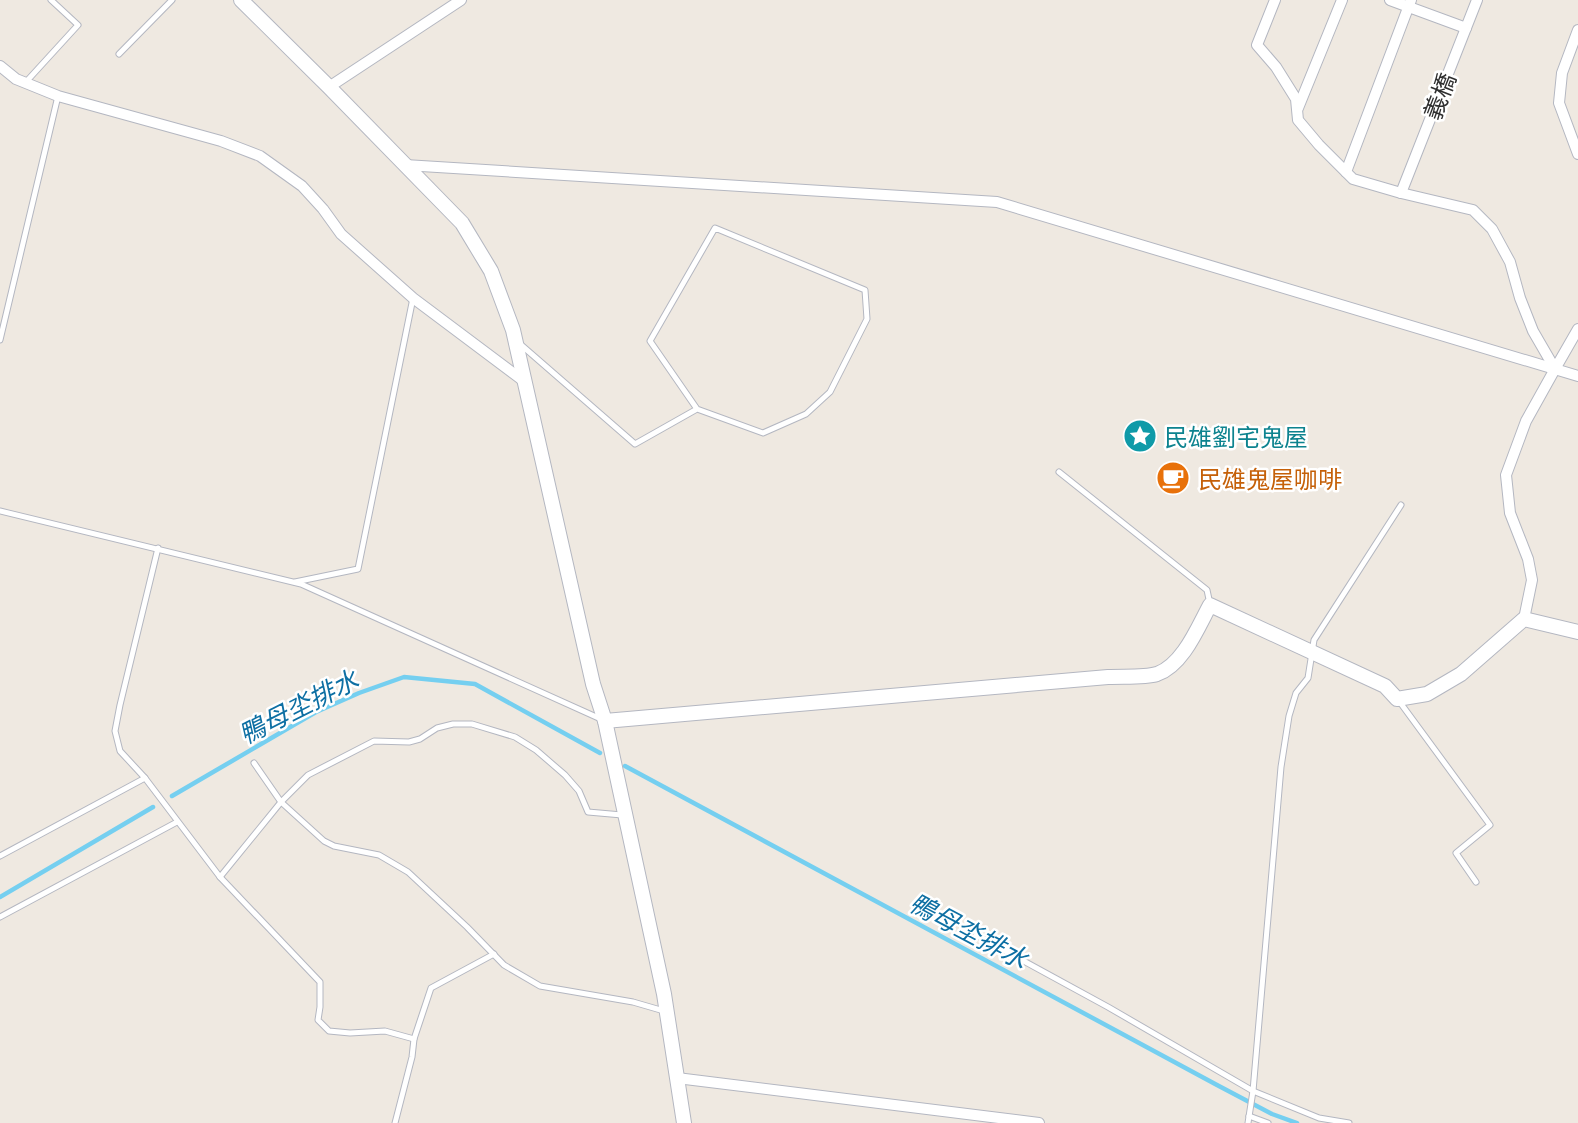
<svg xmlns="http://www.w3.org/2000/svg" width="1578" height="1123" font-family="Commissioner,'Noto Sans TC',sans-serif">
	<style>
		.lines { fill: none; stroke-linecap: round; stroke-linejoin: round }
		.stream { stroke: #75cff0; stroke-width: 4.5 }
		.lane-casing { stroke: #b4b7c1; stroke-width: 7 }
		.street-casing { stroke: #b4b7c1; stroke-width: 12 }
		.secondary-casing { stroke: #b4b7c1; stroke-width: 16 }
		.lane { stroke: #fff; stroke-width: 5 }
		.street { stroke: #fff; stroke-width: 10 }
		.secondary { stroke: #fff; stroke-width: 14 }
		.labels { text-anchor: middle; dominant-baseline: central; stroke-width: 5; stroke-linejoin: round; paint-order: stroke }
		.street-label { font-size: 24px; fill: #2e2e2e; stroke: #fff }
		.culture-label { font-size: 24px; fill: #0d838f; stroke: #fff; text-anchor: start }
		.food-label { font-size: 24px; fill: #c56008; stroke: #fff; text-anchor: start }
		.water-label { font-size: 26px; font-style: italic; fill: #0d6fa3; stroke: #fff }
	</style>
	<rect width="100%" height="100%" fill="#efe9e1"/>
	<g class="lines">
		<g class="stream">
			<path d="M625,766L1217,1085L1272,1114L1297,1123"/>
			<path d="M172,796L316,712L359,693L404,677L475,684L600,753"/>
			<path d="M0,897L153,807"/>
		</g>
		<defs>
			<g id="lane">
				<path d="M119,54L172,0"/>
				<path d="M25,83L78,25L51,0"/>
				<path d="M0,340L58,96"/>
				<path d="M520,344L635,444L697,409L650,341L715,228L865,290L867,319L830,392L806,414L763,433L697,409"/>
				<path d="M1059,472L1207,590L1210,604"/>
				<path d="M0,511L301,584L603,720"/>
				<path d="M158,548L120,705L115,731L120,751L145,778L220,877L320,982V1007L318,1020L329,1031L350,1033L385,1031L414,1039"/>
				<path d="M295,582L358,569L413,298"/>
				<path d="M1399,701L1490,825L1456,853L1476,882"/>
				<path d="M254,763L281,802L324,841L334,846L379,855L408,872L467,927L504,965L540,986L633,1002L664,1011"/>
				<path d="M0,856L145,778"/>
				<path d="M220,877L281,802L308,775L374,741L409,742L420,739L437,728L453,724H472L515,737L536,750L565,775L579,791L588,812L622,815"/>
				<path d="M0,917L177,822"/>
				<path d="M976,935L1108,1007L1253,1091L1319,1118L1349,1123"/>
				<path d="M1249,1116L1268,1123"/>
				<path d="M395,1123L412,1057L414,1039L431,988L494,954"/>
				<path d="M1248,1123L1253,1091L1281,767L1289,716L1296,693L1308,678L1314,640L1401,505"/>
			</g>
			<g id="street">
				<path d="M1275,0L1257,45L1276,67L1296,99L1298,120L1319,145L1353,179L1401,193L1473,210L1492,229L1510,262L1520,298L1533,331L1555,369L1526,421L1506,475L1510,513L1528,559L1532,580L1524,619"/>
				<path d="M1390,0L1466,28"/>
				<path d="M1578,30L1562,73L1559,103L1578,154"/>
				<path d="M0,66L16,79L58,96L221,141L260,156L302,186L323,209L341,234L413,298L525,382"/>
				<path d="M329,87L461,0"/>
				<path d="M1298,108L1342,0"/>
				<path d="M405,165L997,202L1578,376"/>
				<path d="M1346,172L1411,0"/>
				<path d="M1401,193L1477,0"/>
				<path d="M1555,369L1578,329"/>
				<path d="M677,1078L1039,1123"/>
			</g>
			<g id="secondary">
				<path d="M241,0L329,87L462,223L491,271L513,330L593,684L605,721L664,994L684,1123"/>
				<path d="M605,721L1108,677C1122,676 1144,678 1157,674C1183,665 1198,627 1210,605L1385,686L1397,699L1427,694L1461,674L1524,619L1578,632"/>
			</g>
		</defs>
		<use href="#lane" class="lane-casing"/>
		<use href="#street" class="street-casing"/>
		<use href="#secondary" class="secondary-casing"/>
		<use href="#lane" class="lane"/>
		<use href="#street" class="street"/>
		<use href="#secondary" class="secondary"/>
	</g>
	<defs>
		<symbol id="sight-disc" viewBox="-11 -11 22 22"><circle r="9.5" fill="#0f9aa8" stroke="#fff"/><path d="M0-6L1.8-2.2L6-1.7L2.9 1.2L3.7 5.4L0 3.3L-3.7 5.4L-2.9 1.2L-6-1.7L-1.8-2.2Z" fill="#fff"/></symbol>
		<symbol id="cafe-disc" viewBox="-11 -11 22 22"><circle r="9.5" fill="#e8710a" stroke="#fff"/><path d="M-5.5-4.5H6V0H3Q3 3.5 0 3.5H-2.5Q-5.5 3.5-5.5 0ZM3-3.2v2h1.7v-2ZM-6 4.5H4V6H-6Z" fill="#fff"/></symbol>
	</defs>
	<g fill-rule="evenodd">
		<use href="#sight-disc" x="1121" y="417" width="38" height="38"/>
		<use href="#cafe-disc" x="1154" y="459" width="38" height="38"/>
	</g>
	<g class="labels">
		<g class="street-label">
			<text transform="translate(1439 96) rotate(-69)">義橋</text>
		</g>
		<g class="culture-label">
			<text x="1164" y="436">民雄劉宅鬼屋</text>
		</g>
		<g class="food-label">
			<text x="1198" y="478">民雄鬼屋咖啡</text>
		</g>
		<g class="water-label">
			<text transform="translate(298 706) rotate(-27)">鴨母坔排水</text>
			<text transform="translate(969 930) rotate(28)">鴨母坔排水</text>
		</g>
	</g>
</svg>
